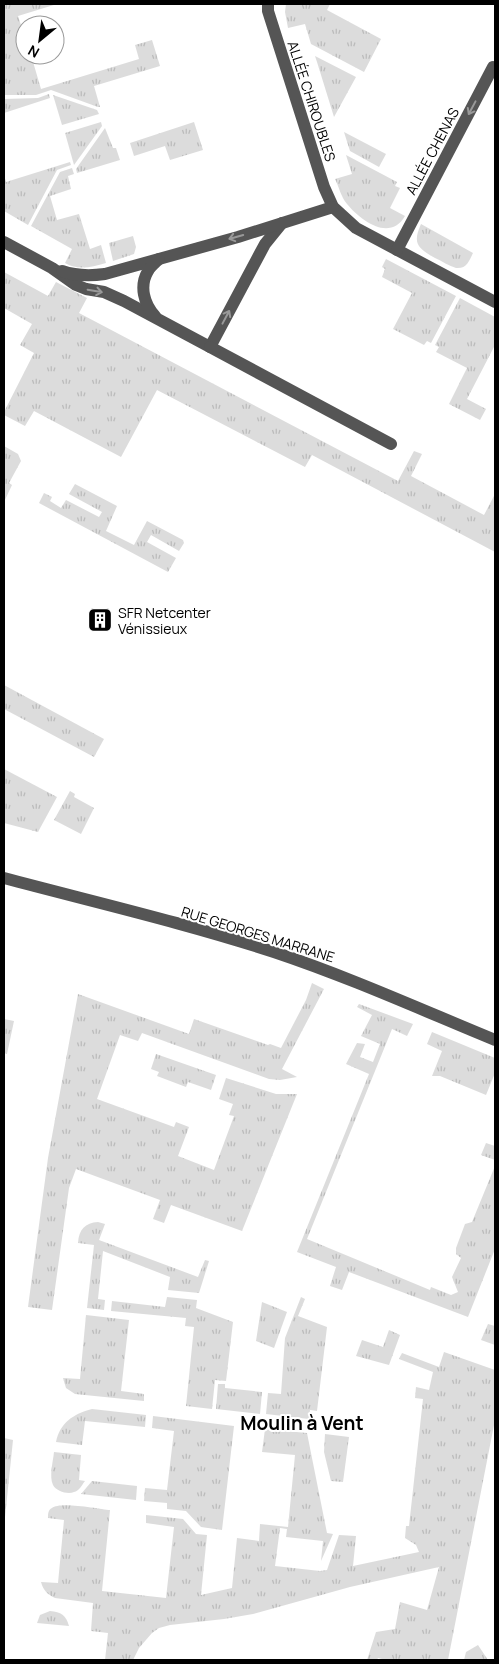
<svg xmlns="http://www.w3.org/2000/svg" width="499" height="1664" font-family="Manrope,sans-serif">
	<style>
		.grass { fill: url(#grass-tufts) }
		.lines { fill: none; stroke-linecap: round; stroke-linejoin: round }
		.minor { stroke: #555; stroke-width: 12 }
		.oneway { stroke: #999 }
		.labels { text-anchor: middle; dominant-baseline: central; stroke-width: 4; stroke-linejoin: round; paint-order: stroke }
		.street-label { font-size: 14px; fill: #000; stroke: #fff }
		.poi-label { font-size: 14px; fill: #000; stroke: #fff; text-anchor: start }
		.district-label { font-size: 19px; font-weight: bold; fill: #000; stroke: #fff }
	</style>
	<defs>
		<pattern id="grass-tufts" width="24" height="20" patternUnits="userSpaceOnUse" patternTransform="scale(1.25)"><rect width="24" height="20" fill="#dcdcdc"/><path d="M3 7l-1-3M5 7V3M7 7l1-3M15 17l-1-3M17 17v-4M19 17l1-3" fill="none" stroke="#bbb"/></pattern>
	</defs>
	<rect width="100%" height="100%" fill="#fff"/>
	<g class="grass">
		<path d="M4,4H57L18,16L25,37V55H31L41,89L139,59L135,45L152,40L160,66L94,86L100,107H98L51,90L36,95H4Z"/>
		<path d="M286,4H330L327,10L381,39L364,72L311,44L305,24L288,28L285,12Z"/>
		<path d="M315,56L356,77L334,117L317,62Z"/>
		<path d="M49,94L50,98L4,113V99L38,98Z"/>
		<path d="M53,95L97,110L99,114L62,125Z"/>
		<path d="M101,122L102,126L74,165L65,133Z"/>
		<path d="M194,122L203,150L170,160L165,146L134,156L130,143Z"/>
		<path d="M105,128L113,148H116L120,160L77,173L76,169Z"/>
		<path d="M344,132L386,154L379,167L350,151Z"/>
		<path d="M346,155L397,182L395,186L400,188L390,208L405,216C390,242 361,221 347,204C341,197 339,187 335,179L352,174Z"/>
		<path d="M70,162L71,165L57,170L28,225L4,211V175L6,182Z"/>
		<path d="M72,168L74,174L68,176L71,189L50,196L57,220L79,214L90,249L101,245L106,263C91,267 79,271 65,263L72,249L31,226L60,172Z"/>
		<path d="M421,224L473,253C469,261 467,269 456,268C449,266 442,261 435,258C418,248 412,244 421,224Z"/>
		<path d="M133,236L136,247L134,254L113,261L109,243Z"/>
		<path d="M386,259L456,296L431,343L427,341L424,345L393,329L412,293L382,277L385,269L382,267Z"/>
		<path d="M4,272L48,296L56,282L87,298L79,313L398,481L414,451L422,454L411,476L484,515L495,494V552L312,455L305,467L157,390L121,457L34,411L25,426L4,415V412L34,353L20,345L32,324L4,308Z"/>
		<path d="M460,298L495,317V345L467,399L486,409L480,420L449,404L467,368L436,352L439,347L435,345Z"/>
		<path d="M4,446L18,454L21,461L9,483L12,485L4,502Z"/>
		<path d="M75,484L117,506L106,531L134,545L147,521L183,540L184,543L179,551L151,535L147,542L176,558L168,572L39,503L44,493L52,497L50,501L61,508L66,500L99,517L102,512L69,494Z"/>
		<path d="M4,685L104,739L94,757L4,709Z"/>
		<path d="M4,769L57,797L38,832L4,823Z"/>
		<path d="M70,791L75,794L74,797L94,808L81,834L54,820Z"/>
		<path d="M312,983L324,989L282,1069L297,1077L280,1080L269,1079L142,1033L138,1041L120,1035L97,1099L174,1127L176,1122L189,1127L178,1156L214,1170L234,1116L229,1115L233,1104L219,1099L226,1078L276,1094H297L242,1231L171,1205L164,1223L153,1219L160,1200L76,1169L69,1188L52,1310L28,1307L48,1158L78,994L189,1034L194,1019L268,1045L270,1044L281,1048L306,1000Z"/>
		<path d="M359,1004L413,1024L407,1036L392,1029L307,1239L430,1290L431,1287L451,1295L458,1292L452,1277L461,1258L456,1254V1248L465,1224L472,1222L495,1166V1249L468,1317L349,1272L342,1290L330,1286L336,1267L297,1252L369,1074L346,1064L357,1043L365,1044L360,1057L373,1062L380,1044L361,1036L372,1015L357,1007Z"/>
		<path d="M4,1019L14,1021L7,1054L4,1053Z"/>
		<path d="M432,1032L495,1058V1073L486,1095L440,1076H432L442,1051L427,1044Z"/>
		<path d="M156,1054L216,1075L211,1090L188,1082L186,1087L157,1076L159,1072L151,1069Z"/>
		<path d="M486,1143L495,1146V1160L481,1155Z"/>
		<path d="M98,1222L105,1224L99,1240L198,1277L205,1260L209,1261L199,1293L168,1290L170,1277L103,1251L98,1299L105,1300L104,1310L87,1308L94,1245L78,1243C79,1229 85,1223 98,1222Z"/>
		<path d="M167,1297L197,1300L196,1308L233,1322L226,1381L215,1380L212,1409L186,1406L194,1327L185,1326L186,1318L111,1311L112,1301L165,1307Z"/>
		<path d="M301,1297L305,1299L298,1316L327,1327L317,1411L310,1410L309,1419L266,1414L268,1393L281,1394L285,1338Z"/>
		<path d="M262,1302L287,1312L274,1348L256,1341Z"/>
		<path d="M86,1315L129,1320L121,1391L144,1394V1401L75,1394L66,1388L63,1378L80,1379Z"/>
		<path d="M488,1324L495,1326V1345L481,1340Z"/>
		<path d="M389,1330L400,1335L389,1365L356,1356L362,1340L383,1347Z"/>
		<path d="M444,1352L495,1370V1420L448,1660H386L378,1658L377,1660H367L376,1632L395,1629L400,1602L427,1610L439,1567L350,1587L253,1614L224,1619L170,1625L159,1628L152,1633L139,1648L133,1660H105L108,1633L91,1631L93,1603L55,1598C48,1595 43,1590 41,1582L58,1583L64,1520L48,1518C48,1514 48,1510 52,1508C60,1501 99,1509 110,1510L102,1591L166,1598L174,1527L146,1523V1515L183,1519L196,1534L207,1535L201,1595L232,1588L237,1538L259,1541L260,1524L288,1527L295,1455L262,1452L265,1429L307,1433L327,1533L333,1534L321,1561L323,1541L286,1537L287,1529L280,1528L275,1566L320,1571L327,1570L339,1535L356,1536L353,1566L419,1552L416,1545L405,1538L406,1526H409L423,1399L415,1398L416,1387L429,1390L433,1372L399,1359L402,1353L439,1367Z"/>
		<path d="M218,1384H225V1388L262,1392L260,1414L216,1409Z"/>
		<path d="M92,1409L146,1415L145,1427L85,1421L82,1445L56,1442C60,1423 73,1414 92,1409Z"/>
		<path d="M153,1416L234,1426L222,1530L201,1527L186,1511L167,1509V1503L144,1501L145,1488L167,1490L174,1431L152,1428Z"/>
		<path d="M325,1434L349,1437L343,1482L331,1481L324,1452Z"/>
		<path d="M4,1438L13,1440L4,1527Z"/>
		<path d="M54,1452L81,1455L79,1480L85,1481C82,1485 79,1491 74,1492C68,1495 56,1491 53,1485C49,1476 53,1462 54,1452Z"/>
		<path d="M92,1481L137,1486L136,1500L81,1494Z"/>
		<path d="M50,1611C61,1612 66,1615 69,1626L37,1623L40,1615Z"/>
		<path d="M478,1645L488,1660H464L466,1652Z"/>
	</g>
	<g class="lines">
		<g class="minor">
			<path d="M268,4V11L324,187L333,207L356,228L495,302"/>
			<path d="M4,242L52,268L76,285L86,289L104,292L124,301L210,347L265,244L282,223"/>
			<path d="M397,250L493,67L495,68"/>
			<path d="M62,271C76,276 90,276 105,274L238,237L333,207"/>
			<path d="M155,316C144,304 139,286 148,271C150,267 155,263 159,259"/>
			<path d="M210,347L391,444"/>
			<path d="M4,878C94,902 185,923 274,952C349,977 422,1010 495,1040"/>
		</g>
	</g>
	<defs><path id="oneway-shaft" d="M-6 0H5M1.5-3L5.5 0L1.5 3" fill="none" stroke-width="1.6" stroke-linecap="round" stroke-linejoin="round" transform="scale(1.25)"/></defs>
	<g class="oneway">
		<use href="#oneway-shaft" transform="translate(472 108) rotate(118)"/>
		<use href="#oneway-shaft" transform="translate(236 237) rotate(164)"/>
		<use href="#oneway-shaft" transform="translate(95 291) rotate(10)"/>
		<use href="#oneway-shaft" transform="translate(226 317) rotate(-62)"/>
	</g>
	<defs>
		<symbol id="building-square" viewBox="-11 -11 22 22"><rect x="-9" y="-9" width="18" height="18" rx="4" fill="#000" stroke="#fff"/><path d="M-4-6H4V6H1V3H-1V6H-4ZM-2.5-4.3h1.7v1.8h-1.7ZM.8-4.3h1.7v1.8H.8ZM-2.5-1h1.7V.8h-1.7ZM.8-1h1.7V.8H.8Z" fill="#fff"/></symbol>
	</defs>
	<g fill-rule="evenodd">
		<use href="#building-square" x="86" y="606" width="28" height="28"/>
	</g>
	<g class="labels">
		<g class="street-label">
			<text transform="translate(312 101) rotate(72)">ALLÉE CHIROUBLES</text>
			<text transform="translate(432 151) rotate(-62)">ALLÉE CHENAS</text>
			<text transform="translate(258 934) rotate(17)">RUE GEORGES MARRANE</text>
		</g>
		<g class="poi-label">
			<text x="118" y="612">SFR Netcenter<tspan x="118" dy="16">Vénissieux</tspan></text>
		</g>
		<g class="district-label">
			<text x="302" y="1423">Moulin à Vent</text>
		</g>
	</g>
	<rect width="499" height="1664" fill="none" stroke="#000000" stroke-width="10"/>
	<g transform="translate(40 40) rotate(209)"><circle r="24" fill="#ffffff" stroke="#999999"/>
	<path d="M0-4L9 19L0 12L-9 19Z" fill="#000000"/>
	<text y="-8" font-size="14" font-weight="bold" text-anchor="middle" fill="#000000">N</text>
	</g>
</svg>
